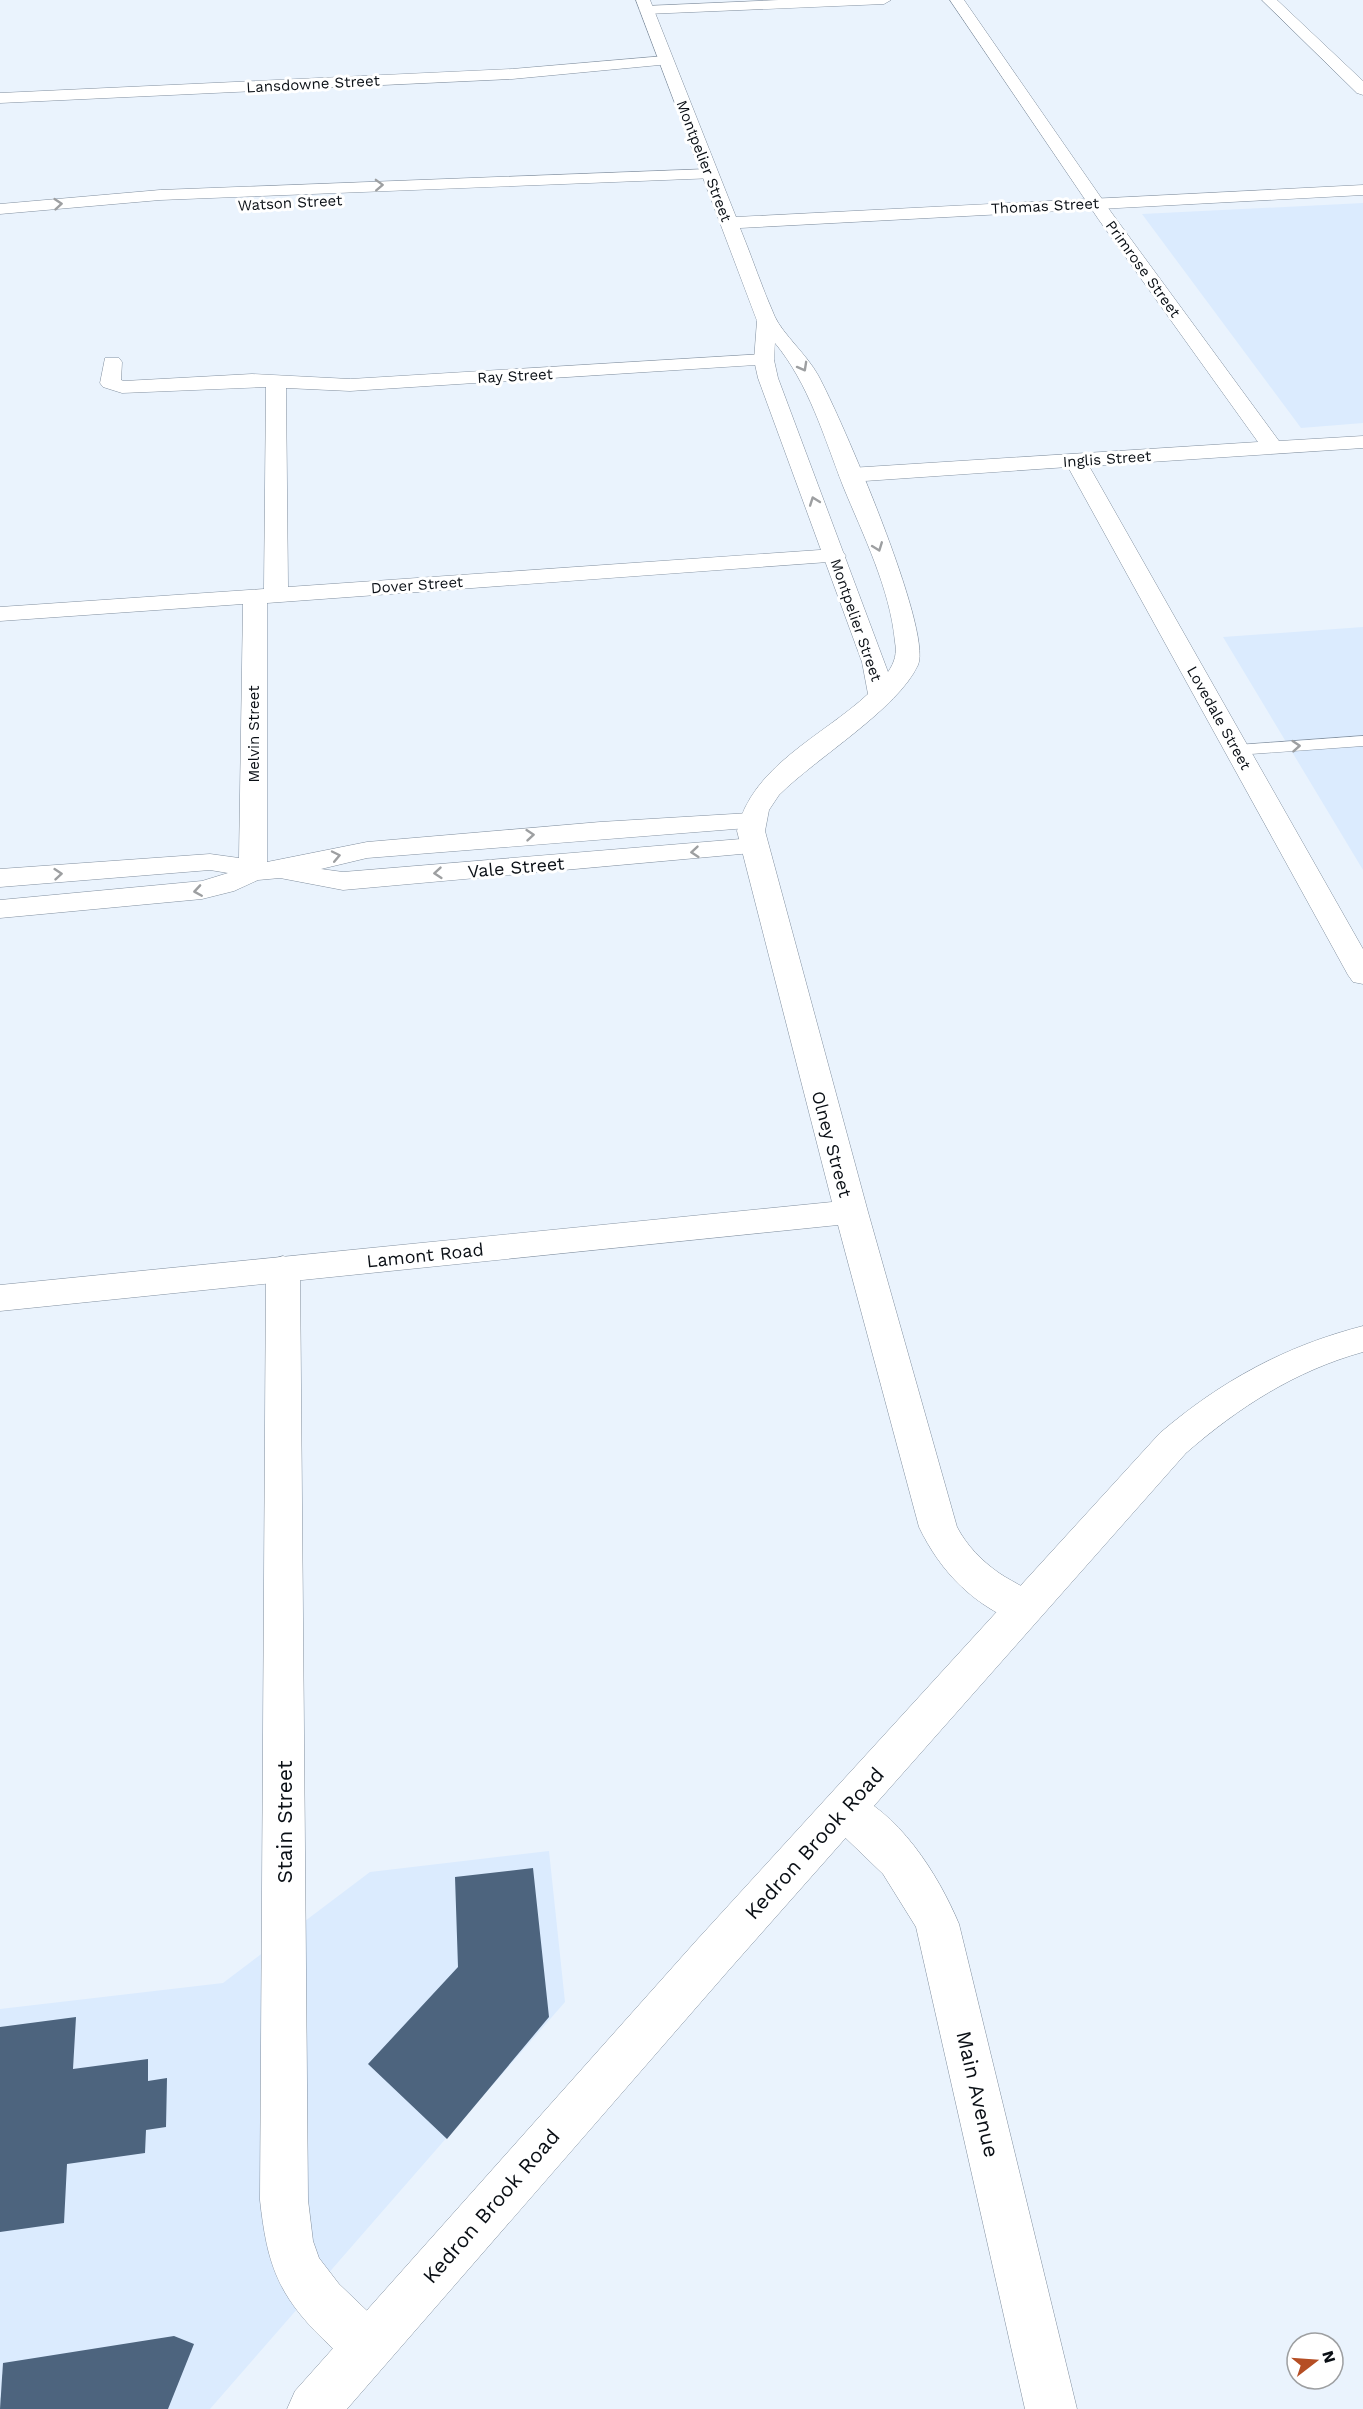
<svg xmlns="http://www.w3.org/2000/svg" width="1363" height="2409" font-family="'Work Sans',sans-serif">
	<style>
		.built { fill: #dbebfe }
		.building { fill: #4d647e }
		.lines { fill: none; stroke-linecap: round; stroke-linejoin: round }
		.service-casing { stroke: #818f9f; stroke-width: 1 }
		.minor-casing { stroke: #818f9f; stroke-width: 1 }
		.tertiary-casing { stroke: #818f9f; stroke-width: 1 }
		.secondary-casing { stroke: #818f9f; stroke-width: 1 }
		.service { fill: #fff; fill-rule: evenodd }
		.minor { fill: #fff; fill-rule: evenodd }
		.tertiary { fill: #fff; fill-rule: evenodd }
		.secondary { fill: #fff; fill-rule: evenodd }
		.oneway { stroke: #9d9fa1 }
		.labels { text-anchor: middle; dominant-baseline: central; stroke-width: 6; stroke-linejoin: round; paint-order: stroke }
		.far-street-label { font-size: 15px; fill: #0a0f15; stroke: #fff }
		.street-label { font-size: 18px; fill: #0a0f15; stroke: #fff }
		.near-street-label { font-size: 21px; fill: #0a0f15; stroke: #fff }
	</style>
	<rect width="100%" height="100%" fill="#eaf3fd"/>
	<g class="built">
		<path d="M1363,203V423L1301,428L1142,214Z"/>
		<path d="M1363,627V870L1223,637Z"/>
		<path d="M549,1851L565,2002L210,2409H0V2009L223,1983L370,1872Z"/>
	</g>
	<g class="building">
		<path d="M533,1868L549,2017L447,2139L368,2064L458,1967L455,1877Z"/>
		<path d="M76,2017L73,2069L148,2059V2081L167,2078L166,2127L146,2130L145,2153L67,2164L64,2223L0,2232V2027Z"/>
		<path d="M174,2336L194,2344L168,2409H0L3,2363Z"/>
	</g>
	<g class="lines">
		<defs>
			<path id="service" d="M1363,736V746L1237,755L1229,750L1237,745Z"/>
			<g id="minor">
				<path d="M779,0H891L884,4L646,14L639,10L646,6Z"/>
				<path d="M950,0H964L1111,212L1279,441L1363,436V448L1089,466L1363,949V984L1353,982L1348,975L1068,467L850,482L842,480L839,475L842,470L850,468L1258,442L1099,220Z"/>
				<path d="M1262,0H1277L1363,81V95L1357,93Z"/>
				<path d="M665,56L673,61L670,64L512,79L0,103V93L512,69Z"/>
				<path d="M709,169L718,174L715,178L160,200L0,214V204L160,190Z"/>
				<path d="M764,354L771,356L774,360L771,364L350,391L286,388L288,587L834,549L842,551L846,556L842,561L267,603V862L367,842L600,822L750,813L760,815L764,821L760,827L367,858L321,869L343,872L753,838L763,840L767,846L763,852L343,890L280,878L258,880L234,891L202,899L0,918V900L202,881L228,873L210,870L0,887V869L210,854L239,858L243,604L0,621V607L264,589L266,387L122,393L103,387L100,383L105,358H119L122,362L121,380L124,381L252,374L350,379Z"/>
				<path d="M283,1256L295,1260L300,1269L308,2200L313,2241L319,2258L339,2284L385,2328L392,2346L385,2364L367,2371C349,2364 337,2353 323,2339C277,2294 267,2263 260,2200L266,1269L271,1260Z"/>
				<path d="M845,1790C898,1810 938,1874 959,1924L1077,2409H1025L916,1927L883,1874L830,1823L824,1809L830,1795Z"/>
			</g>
			<path id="tertiary" d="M636,0H650L736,217L1363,185V195L740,228C752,257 762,288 775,317C783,334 807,355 818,375C840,415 933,630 918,665C898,709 816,758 779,795L769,810L765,831L868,1212L957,1527C967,1546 982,1561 999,1573C1015,1584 1035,1590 1044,1608L1038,1620L1024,1625C975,1607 941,1573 919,1527L838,1225L0,1311V1285L832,1202L737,831C751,766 823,736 868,694L862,662L758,378L754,360L757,321ZM775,343C809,384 824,437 843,486C863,535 890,588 895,642C897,653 895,662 888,672L778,378L774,360Z"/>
			<path id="secondary" d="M1363,1326V1352C1295,1371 1239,1407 1186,1453L728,1971L347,2409H287L295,2391L696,1941L1160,1433C1221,1381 1285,1346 1363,1326Z"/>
		</defs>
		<use href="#service" class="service-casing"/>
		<use href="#minor" class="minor-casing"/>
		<use href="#tertiary" class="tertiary-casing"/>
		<use href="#secondary" class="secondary-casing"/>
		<use href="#service" class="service"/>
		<use href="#minor" class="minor"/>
		<use href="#tertiary" class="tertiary"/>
		<use href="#secondary" class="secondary"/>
	</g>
	<defs><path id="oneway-chevron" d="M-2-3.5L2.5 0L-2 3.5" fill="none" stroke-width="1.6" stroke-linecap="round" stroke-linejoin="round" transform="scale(1.5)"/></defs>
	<g class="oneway">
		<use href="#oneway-chevron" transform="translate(379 185) rotate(-2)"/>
		<use href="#oneway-chevron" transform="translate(58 204) rotate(-5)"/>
		<use href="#oneway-chevron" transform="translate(803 367) rotate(61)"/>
		<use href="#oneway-chevron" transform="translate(814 501) rotate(-110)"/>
		<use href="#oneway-chevron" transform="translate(878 547) rotate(69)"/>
		<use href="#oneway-chevron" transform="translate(1296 746) rotate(-4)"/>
		<use href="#oneway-chevron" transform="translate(530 835) rotate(-5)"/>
		<use href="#oneway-chevron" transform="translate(695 852) rotate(175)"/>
		<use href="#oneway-chevron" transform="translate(336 856) rotate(-12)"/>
		<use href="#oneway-chevron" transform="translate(438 873) rotate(175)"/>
		<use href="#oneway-chevron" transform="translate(58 874) rotate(-5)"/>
		<use href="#oneway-chevron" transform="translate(198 891) rotate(171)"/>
	</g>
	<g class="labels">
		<g class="far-street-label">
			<text transform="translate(313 84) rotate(-3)">Lansdowne Street</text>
			<text transform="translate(704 161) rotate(69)">Montpelier Street</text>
			<text transform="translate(290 203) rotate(-3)">Watson Street</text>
			<text transform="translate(1045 206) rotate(-3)">Thomas Street</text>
			<text transform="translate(1143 269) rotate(54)">Primrose Street</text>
			<text transform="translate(515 376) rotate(-3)">Ray Street</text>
			<text transform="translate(1107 459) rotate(-4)">Inglis Street</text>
			<text transform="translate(417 585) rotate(-4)">Dover Street</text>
			<text transform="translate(856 620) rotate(71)">Montpelier Street</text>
			<text transform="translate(1219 718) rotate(61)">Lovedale Street</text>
			<text transform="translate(254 734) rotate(-90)">Melvin Street</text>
		</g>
		<g class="street-label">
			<text transform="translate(516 867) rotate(-5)">Vale Street</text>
			<text transform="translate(832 1144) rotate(75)">Olney Street</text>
			<text transform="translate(425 1255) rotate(-6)">Lamont Road</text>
		</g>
		<g class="near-street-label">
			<text transform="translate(284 1822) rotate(-90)">Stain Street</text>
			<text transform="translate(814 1843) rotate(-48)">Kedron Brook Road</text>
			<text transform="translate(978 2094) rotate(77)">Main Avenue</text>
			<text transform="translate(491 2206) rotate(-49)">Kedron Brook Road</text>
		</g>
	</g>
	<g transform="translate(1315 2361) rotate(73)"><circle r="28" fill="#ffffff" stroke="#9d9fa1" stroke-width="1.5"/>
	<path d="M0-4.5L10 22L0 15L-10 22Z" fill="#b54e24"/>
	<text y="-9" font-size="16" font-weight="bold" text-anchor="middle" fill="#0a0f15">N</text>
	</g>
</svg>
